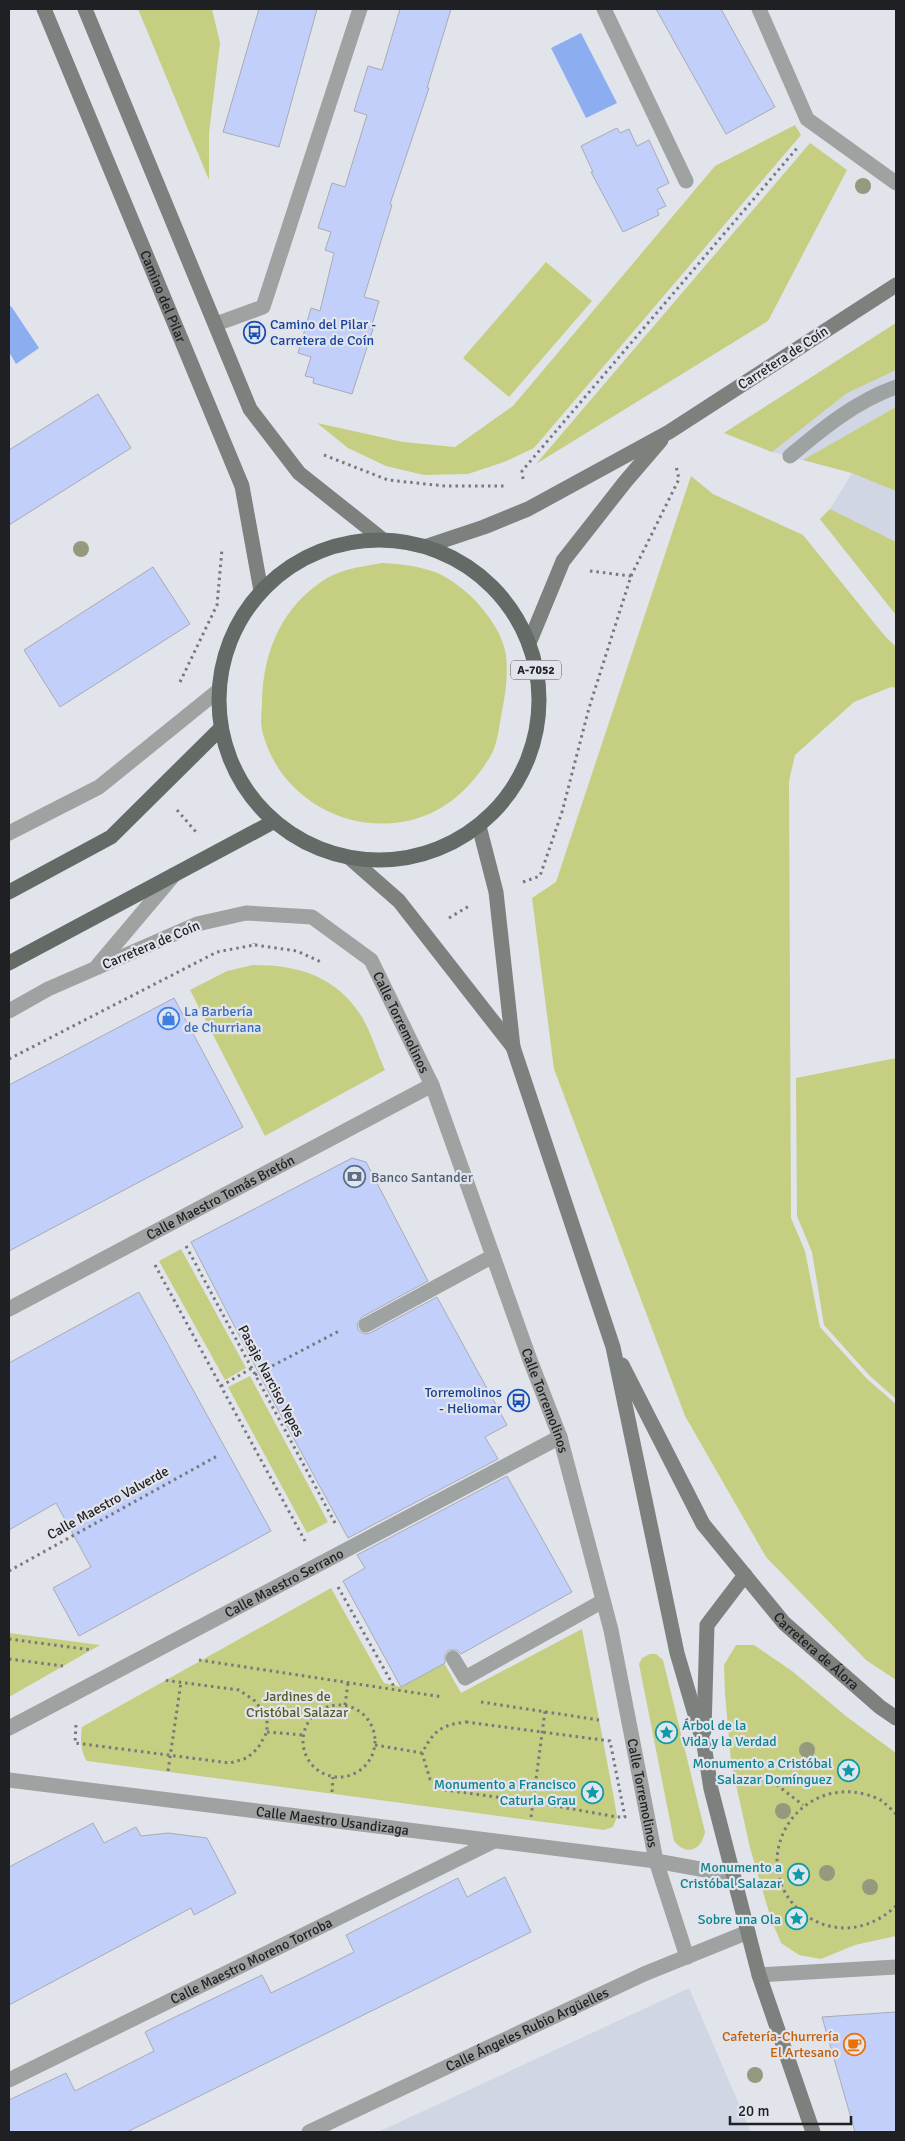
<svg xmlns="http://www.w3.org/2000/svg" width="905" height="2141" font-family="Signika,sans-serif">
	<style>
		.built { fill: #d1d6e4 }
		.green { fill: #c6ce81 }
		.water { fill: #8caef0 }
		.building { fill: #c2cffa; stroke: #a9abb2 }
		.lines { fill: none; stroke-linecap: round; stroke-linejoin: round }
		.path { stroke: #77797e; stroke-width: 3; stroke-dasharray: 2.5 4; stroke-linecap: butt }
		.lane { stroke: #9ea2a0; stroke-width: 15 }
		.street { stroke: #9ea2a0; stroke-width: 15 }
		.secondary { stroke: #7c817e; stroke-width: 15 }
		.primary { stroke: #646a66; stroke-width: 15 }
		.tree { fill: #95997d }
		.labels { text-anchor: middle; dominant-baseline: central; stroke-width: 4.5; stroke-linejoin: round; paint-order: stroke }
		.shield { fill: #e2e4ec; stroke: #5a5b5f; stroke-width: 1 }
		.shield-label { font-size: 12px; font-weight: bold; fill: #1f2023 }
		.street-label { font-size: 14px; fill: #1f2023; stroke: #e2e4ec }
		.transit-label { font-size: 14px; fill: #164399; stroke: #e2e4ec; text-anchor: start }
		.shop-label { font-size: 14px; fill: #366cbe; stroke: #e2e4ec; text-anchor: start }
		.service-label { font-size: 14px; fill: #4e5e75; stroke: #e2e4ec; text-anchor: start }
		.park-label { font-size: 14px; fill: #565b22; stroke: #e2e4ec }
		.culture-label { font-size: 14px; fill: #0d838f; stroke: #e2e4ec; text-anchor: end }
		.food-label { font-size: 14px; fill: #c56008; stroke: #e2e4ec; text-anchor: end }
	</style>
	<rect width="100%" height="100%" fill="#e2e4ec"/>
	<g class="built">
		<path d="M896,323V615L820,519L830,509L852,473L772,452L724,433Z"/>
		<path d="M689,1988L751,2132H378Z"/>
	</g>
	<g class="green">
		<path d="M138,9H212L220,43L209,133V180Z"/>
		<path d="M795,125L801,135L534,448L504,462L468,474L424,475L386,466L348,448L317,423L403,442L455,447L513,406L715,166Z"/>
		<path d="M810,143L847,170L768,321L536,464Z"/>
		<path d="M546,262L592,301L509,397L463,358Z"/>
		<path d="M896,323V370L847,393L772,452L724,433Z"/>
		<path d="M896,407V491L852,473L803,460Z"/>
		<path d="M691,476L713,494L803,535L884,635L896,647V688L891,687L854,702L795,755L789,781L791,1218L805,1251L820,1327L867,1379L896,1404V1680L866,1660L766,1557L685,1416L554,1069L532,898L556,882Z"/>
		<path d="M830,509L896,542V615L820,519Z"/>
		<path d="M383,563C401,564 418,566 435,572C465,584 501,622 506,655C508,674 506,692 502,711C499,726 498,744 490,757C468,793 437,819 394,823C334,829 276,790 262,730C260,721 262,711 262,702C263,650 283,604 329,577C346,568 365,566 383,563Z"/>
		<path d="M253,965C299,965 336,976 362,1017C371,1032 377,1053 385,1070L265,1136L190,990L227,971Z"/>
		<path d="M896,1058V1399L870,1376L824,1325L812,1252L797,1216L796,1078Z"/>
		<path d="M181,1249L246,1368L225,1380L159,1261Z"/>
		<path d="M250,1376L328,1522L307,1533L228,1387Z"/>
		<path d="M331,1588L384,1683L401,1687L444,1663L461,1693L582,1629L615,1804L617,1817L613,1827L604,1830L87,1761C81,1754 80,1737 82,1727Z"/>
		<path d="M9,1633L100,1645L9,1697Z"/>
		<path d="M736,1645H754L792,1671L847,1717L896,1753V1936L855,1945L821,1959L799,1955L781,1943L771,1919L750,1848L731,1762L725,1694L724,1665Z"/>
		<path d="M650,1654H656L663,1660L705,1832C701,1851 686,1856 674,1841L639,1664L642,1658Z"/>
	</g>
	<g class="water">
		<path d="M581,33L617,103L586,118L551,48Z"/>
		<path d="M11,306L39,348L16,364L9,352V307Z"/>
	</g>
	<g class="building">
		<path d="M259,9H317L279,147L223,132Z"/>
		<path d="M400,9H451L427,88H429L390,204L392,205L364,297L379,301L371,328L373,329L352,394L313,383L314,378L305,376L311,357L298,353L311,308L320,311L334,253L325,250L331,232L318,228L332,183L345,187L367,115L354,111L368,66L382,70Z"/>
		<path d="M656,9H721L775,107L726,134Z"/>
		<path d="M617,128L620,133L629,129L637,146L649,140L669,183L657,189L666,206L657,210L659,215L623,232L591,172H593L581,146Z"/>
		<path d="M98,394L131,448L9,525V450Z"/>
		<path d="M153,567L190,624L60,707L24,650Z"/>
		<path d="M174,998L243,1127L9,1251V1085Z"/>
		<path d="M352,1158L366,1162L428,1281L362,1317L357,1324L358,1330L365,1334L370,1333L437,1297L507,1425L485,1437L498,1459L348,1538L270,1395L191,1242Z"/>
		<path d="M139,1292L271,1531L79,1636L53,1588L91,1567L56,1503L9,1530V1363Z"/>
		<path d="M507,1476L572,1592L461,1654L457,1650H449L445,1654V1663L401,1687L343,1581L365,1568L357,1555Z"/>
		<path d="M93,1823L104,1843L136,1827L141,1836L168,1833L207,1838L236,1893L194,1915L191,1908L9,2005V1867Z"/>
		<path d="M505,1877L531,1932L515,1940L127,2132H9V2100L66,2073L75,2091L154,2051L145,2032L171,2019L262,1975L271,1993L304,1977L354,1952L346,1935L458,1878L467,1897Z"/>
		<path d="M896,2012V2132H855L822,2017Z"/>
	</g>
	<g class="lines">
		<g class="path">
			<path d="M324,455L388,480L445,486H505"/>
			<path d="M523,479L522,471L798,147"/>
			<path d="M631,576L679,479L676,466"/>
			<path d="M180,682L217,605L222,549"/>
			<path d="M177,810L196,832"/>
			<path d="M523,882L540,876L562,812L589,708L631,576L590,571"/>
			<path d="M449,918L469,906"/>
			<path d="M255,945L297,951L321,962"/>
			<path d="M9,1059L217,952L254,945V943"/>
			<path d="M186,1246L335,1523"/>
			<path d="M155,1265L305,1541"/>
			<path d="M255,1375L339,1331"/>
			<path d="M221,1386L252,1368"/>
			<path d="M9,1571L219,1455"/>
			<path d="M338,1587L393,1685L392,1689"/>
			<path d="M9,1639L92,1650"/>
			<path d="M9,1659L63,1666"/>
			<path d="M199,1660L443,1697"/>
			<path d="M481,1702L599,1720"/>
			<path d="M345,1705L348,1683"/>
			<circle cx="339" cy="1741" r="36"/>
			<path d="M466,1722L610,1741L625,1817H617L533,1802L445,1790L430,1779L422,1753C434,1731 440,1725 466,1722Z"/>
			<path d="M76,1725L75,1743L230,1763L247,1758L258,1748L267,1732V1717L255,1701L239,1690L163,1680"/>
			<path d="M267,1732L303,1735"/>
			<path d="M375,1745L422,1753"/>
			<path d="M168,1771L181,1682"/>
			<path d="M740,1784L769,1779L803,1805"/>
			<path d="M332,1792L333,1777"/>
			<path d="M896,1814C892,1810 887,1805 882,1801C874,1796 862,1793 853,1792C788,1787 750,1866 800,1911C810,1919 821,1925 834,1927C857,1931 879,1922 896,1906"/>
			<path d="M531,1817L545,1711"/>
		</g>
		<g class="lane">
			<path d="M604,9L686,181"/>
			<path d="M759,9L807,119L896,183"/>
			<path d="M216,324L263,307L360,9"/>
			<path d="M790,456C822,429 856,401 896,387"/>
			<path d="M366,1325L493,1256"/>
			<path d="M453,1658L465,1678L603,1601"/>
		</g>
		<g class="street">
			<path d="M9,833L99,787L219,690"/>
			<path d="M98,965L174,875"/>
			<path id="s1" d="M9,1011L48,989L197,924L246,913L312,917L371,960L432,1085L530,1360L560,1437L611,1630L656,1861L687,1957"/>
			<path id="s2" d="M9,1309L432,1085"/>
			<path id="s3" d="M9,1728L560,1437"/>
			<path id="s4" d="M9,1780L656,1861L733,1875"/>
			<path d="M759,1975L896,1967"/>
			<path id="s5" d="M9,2080L494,1841"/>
			<path id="s6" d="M309,2132L644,1974L748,1932"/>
		</g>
		<g class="secondary">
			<path id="s7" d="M44,9L242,486L261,591"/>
			<path d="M85,9L250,409L299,473L382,539"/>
			<path d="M427,546L484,527L528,509L669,432L896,285"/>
			<path d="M530,641L563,561L625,482L661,440"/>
			<path d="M479,826L496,892L513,1047L613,1347L677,1653L704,1745L711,1789L759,1975L813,2132"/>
			<path d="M350,858L399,901L513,1047"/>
			<path id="s8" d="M622,1365L703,1524L784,1623L880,1707L896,1718"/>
			<path d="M704,1731L707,1625L745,1575"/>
		</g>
		<g class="primary">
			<circle cx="379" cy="700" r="160"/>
			<path d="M9,892L111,837L221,728"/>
			<path d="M9,963L273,822"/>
		</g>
	</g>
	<g class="tree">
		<circle cx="863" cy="186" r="8"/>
		<circle cx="81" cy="549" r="8"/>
		<circle cx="807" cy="1750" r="8"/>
		<circle cx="783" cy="1811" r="8"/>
		<circle cx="827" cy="1873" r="8"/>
		<circle cx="870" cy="1887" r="8"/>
		<circle cx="755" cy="2075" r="8"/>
	</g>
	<defs>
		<symbol id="bus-ring" viewBox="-11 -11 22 22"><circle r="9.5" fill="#e2e4ec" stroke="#1a4fb4" stroke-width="1.5"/><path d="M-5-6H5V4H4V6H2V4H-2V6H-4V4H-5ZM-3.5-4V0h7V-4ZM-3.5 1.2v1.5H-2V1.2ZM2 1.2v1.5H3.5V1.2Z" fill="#1a4fb4"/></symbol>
		<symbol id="shop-ring" viewBox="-11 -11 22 22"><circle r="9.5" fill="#e2e4ec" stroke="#3f7fe0" stroke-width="1.5"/><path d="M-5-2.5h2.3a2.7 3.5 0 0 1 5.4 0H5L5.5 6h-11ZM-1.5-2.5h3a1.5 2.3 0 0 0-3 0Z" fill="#3f7fe0"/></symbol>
		<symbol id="bank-ring" viewBox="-11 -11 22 22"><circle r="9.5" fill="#e2e4ec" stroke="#5c6f8a" stroke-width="1.5"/><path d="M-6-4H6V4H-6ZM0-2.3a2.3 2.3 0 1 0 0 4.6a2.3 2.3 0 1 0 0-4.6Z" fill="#5c6f8a"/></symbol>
		<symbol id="sight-ring" viewBox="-11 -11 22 22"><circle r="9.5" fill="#e2e4ec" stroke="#0f9aa8" stroke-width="1.5"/><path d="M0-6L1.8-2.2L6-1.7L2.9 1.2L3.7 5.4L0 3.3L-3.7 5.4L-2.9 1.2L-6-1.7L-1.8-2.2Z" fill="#0f9aa8"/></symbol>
		<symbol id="cafe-ring" viewBox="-11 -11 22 22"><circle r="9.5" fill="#e2e4ec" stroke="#e8710a" stroke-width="1.5"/><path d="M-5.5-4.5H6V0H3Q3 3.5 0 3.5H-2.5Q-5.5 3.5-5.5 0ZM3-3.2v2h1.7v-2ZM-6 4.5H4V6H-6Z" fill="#e8710a"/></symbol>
	</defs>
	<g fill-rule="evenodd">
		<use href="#bus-ring" x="242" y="320" width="25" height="25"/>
		<use href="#shop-ring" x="156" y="1006" width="25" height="25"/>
		<use href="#bank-ring" x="342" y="1164" width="25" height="25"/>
		<use href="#bus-ring" x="506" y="1388" width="25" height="25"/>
		<use href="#sight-ring" x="654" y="1720" width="25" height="25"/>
		<use href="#sight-ring" x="836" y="1758" width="25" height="25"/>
		<use href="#sight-ring" x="580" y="1780" width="25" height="25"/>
		<use href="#sight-ring" x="786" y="1862" width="25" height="25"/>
		<use href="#sight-ring" x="784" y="1906" width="25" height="25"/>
		<use href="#cafe-ring" x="842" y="2032" width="25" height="25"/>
	</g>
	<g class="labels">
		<rect class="shield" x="511" y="660.5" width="50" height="19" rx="4"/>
		<g class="shield-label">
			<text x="536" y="670">A-7052</text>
		</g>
		<g class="street-label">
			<text stroke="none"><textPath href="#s7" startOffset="311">Camino del Pilar</textPath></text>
			<text transform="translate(783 358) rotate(-33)">Carretera de Coín</text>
			<text transform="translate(151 945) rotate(-23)">Carretera de Coín</text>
			<text stroke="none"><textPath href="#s1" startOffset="466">Calle Torremolinos</textPath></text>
			<text stroke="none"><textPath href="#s2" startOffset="239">Calle Maestro Tomás Bretón</textPath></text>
			<text transform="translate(271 1381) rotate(62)">Pasaje Narciso Yepes</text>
			<text stroke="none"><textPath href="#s1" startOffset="871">Calle Torremolinos</textPath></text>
			<text transform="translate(108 1503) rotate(-29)">Calle Maestro Valverde</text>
			<text stroke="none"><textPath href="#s3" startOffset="311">Calle Maestro Serrano</textPath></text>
			<text stroke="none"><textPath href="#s8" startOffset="349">Carretera de Álora</textPath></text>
			<text stroke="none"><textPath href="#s1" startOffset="1276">Calle Torremolinos</textPath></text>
			<text stroke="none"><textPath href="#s4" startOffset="326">Calle Maestro Usandizaga</textPath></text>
			<text stroke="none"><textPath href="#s5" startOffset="270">Calle Maestro Moreno Torroba</textPath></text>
			<text stroke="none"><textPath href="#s6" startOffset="241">Calle Ángeles Rubio Argüelles</textPath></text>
		</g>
		<g class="transit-label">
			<text x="270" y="324">Camino del Pilar -<tspan x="270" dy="16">Carretera de Coín</tspan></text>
			<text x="502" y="1392" text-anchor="end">Torremolinos<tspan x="502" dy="16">- Heliomar</tspan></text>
		</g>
		<g class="shop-label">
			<text x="184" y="1011">La Barbería<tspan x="184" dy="16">de Churriana</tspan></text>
		</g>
		<g class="service-label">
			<text x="371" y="1177">Banco Santander</text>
		</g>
		<g class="park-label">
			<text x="297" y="1696">Jardines de<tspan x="297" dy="16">Cristóbal Salazar</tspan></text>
		</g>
		<g class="culture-label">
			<text x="682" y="1725" text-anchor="start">Árbol de la<tspan x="682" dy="16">Vida y la Verdad</tspan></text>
			<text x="832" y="1763">Monumento a Cristóbal<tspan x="832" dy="16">Salazar Domínguez</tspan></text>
			<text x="576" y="1784">Monumento a Francisco<tspan x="576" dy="16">Caturla Grau</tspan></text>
			<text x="782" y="1867">Monumento a<tspan x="782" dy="16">Cristóbal Salazar</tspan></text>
			<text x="781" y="1919">Sobre una Ola</text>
		</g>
		<g class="food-label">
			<text x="839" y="2036">Cafetería-Churrería<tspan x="839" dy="16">El Artesano</tspan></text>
		</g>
	</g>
	<rect width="905" height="2141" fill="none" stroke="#1f2023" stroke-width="20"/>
	<path d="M730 2116v8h121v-8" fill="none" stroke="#1f2023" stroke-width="2.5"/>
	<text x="738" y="2116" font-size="15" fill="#1f2023" stroke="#e2e4ec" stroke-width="4" paint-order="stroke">20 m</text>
</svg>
